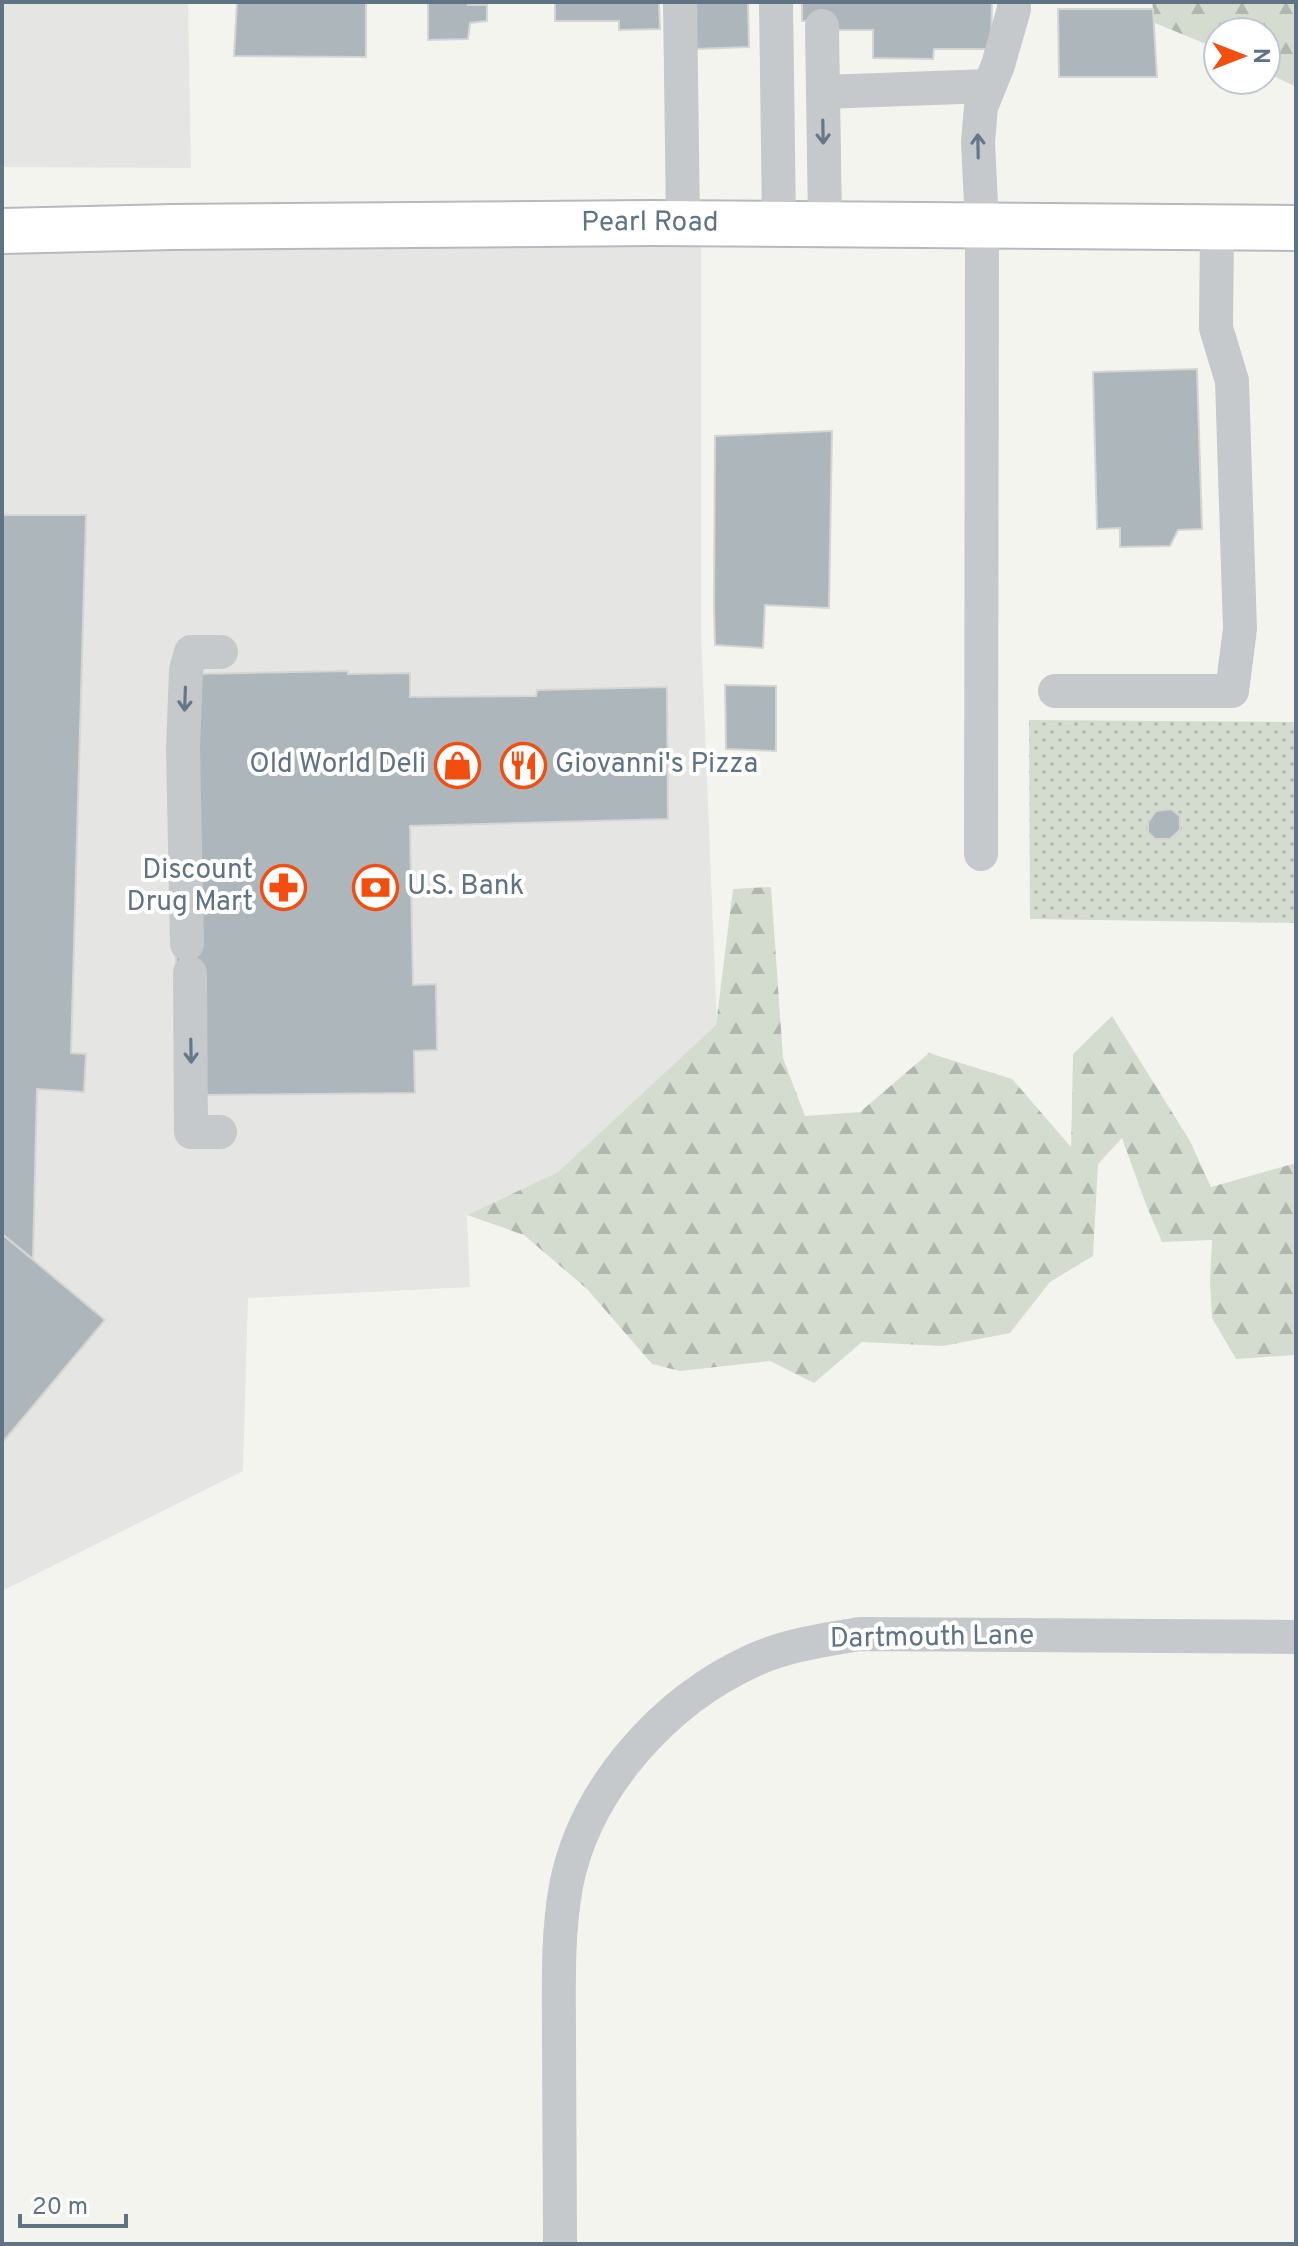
<svg xmlns="http://www.w3.org/2000/svg" width="1298" height="2246" font-family="Overpass,sans-serif">
	<style>
		.built { fill: #e5e6e3 }
		.grass { fill: url(#grass-dots) }
		.forest { fill: url(#forest-firs) }
		.building { fill: #adb6bb; stroke: #d5d5d3; stroke-width: 2 }
		.lines { fill: none; stroke-linecap: round; stroke-linejoin: round }
		.major-casing { stroke: #b6babe; stroke-width: 48 }
		.minor { stroke: #c6c9cc; stroke-width: 34 }
		.major { stroke: #fff; stroke-width: 44 }
		.oneway { stroke: #657788 }
		.labels { text-anchor: middle; dominant-baseline: central; stroke-width: 8; stroke-linejoin: round; paint-order: stroke }
		.street-label { font-size: 28px; fill: #607384; stroke: #fff }
		.poi-label { font-size: 28px; fill: #607384; stroke: #fff; text-anchor: end }
	</style>
	<defs>
		<pattern id="grass-dots" width="8" height="8" patternUnits="userSpaceOnUse" patternTransform="scale(2)"><rect width="8" height="8" fill="#d4dcd0"/><path d="M2 2h.1M6 6h.1" fill="none" stroke="#afb7ae" stroke-width="1.8" stroke-linecap="round"/></pattern>
		<pattern id="forest-firs" width="22" height="20" patternUnits="userSpaceOnUse" patternTransform="scale(2)"><rect width="22" height="20" fill="#d4dcd0"/><path d="M5 1l3.5 6h-7zM16 11l3.5 6h-7z" fill="#afb7ae"/></pattern>
	</defs>
	<rect width="100%" height="100%" fill="#f4f4ef"/>
	<g class="built">
		<path d="M2,2H188L191,168L2,167Z"/>
		<path d="M701,223V630L717,1025L558,1172L467,1215L470,1287L248,1298L243,1471L2,1591V232Z"/>
	</g>
	<path class="grass" d="M1029,720L1296,722V923L1030,919Z"/>
	<g class="forest">
		<path d="M1152,2H1296V87L1266,72V32H1218V49L1155,23Z"/>
		<path d="M771,887L783,1058L805,1116L860,1112L929,1053L1012,1079L1071,1147L1073,1054L1112,1016L1190,1141L1211,1187L1296,1163V1355L1236,1359L1212,1318L1210,1282L1212,1240L1162,1242L1145,1202L1122,1138L1098,1164L1093,1256L1050,1282L1010,1333L943,1346L862,1342L814,1383L770,1361L680,1371L652,1364L587,1289L524,1235L467,1215L558,1172L716,1025L733,889Z"/>
	</g>
	<g class="building">
		<path d="M237,2H366V57L234,56Z"/>
		<path d="M428,2H469L468,5H487V21L470,23L468,39L428,40Z"/>
		<path d="M555,2H659L660,29L619,30V21H555Z"/>
		<path d="M693,2H748L749,47L695,49Z"/>
		<path d="M802,2H992L991,49H934L933,59L873,58V30H835V21H802Z"/>
		<path d="M1058,9H1153L1157,77H1059Z"/>
		<path d="M1197,369L1202,529L1178,530L1170,546L1120,547V528L1097,529L1093,372Z"/>
		<path d="M832,431L829,608L765,605L763,648L715,645L714,605L715,436Z"/>
		<path d="M2,515H86L71,1053L86,1054L84,1092L37,1089L33,1259L2,1234Z"/>
		<path d="M348,671V674L410,673V697L536,696L537,690L667,687L668,819L410,826L413,985L436,984L437,1050L414,1051L415,1093L206,1095L176,974V945L195,674Z"/>
		<path d="M725,685L776,686V751L726,749Z"/>
		<path d="M1171,809L1180,816V830L1170,839H1155L1148,832V822L1156,811Z"/>
		<path d="M2,1234L105,1320L2,1443Z"/>
	</g>
	<g class="lines">
		<defs>
			<g id="major">
				<path id="s1" d="M2,231L173,227L652,223L1296,228"/>
			</g>
		</defs>
		<use href="#major" class="major-casing"/>
		<g class="minor">
			<path d="M680,2L683,223"/>
			<path d="M776,2L779,223"/>
			<path d="M822,26L825,223"/>
			<path d="M823,92L989,86"/>
			<path d="M1055,691H1232L1240,629L1232,381L1216,328L1217,228"/>
			<path d="M981,854L982,224L978,142L981,107L998,65L1014,9V2"/>
			<path d="M187,944L183,749L186,670L191,652H221"/>
			<path d="M190,973L191,1132H220"/>
			<path d="M560,2244C560,2175 559,2106 559,2037C559,1986 557,1936 566,1886C585,1788 665,1700 754,1660C787,1645 824,1640 860,1634L1296,1637"/>
		</g>
		<use href="#major" class="major"/>
	</g>
	<defs><path id="oneway-shaft" d="M-6 0H5M1.5-3L5.5 0L1.5 3" fill="none" stroke-width="1.6" stroke-linecap="round" stroke-linejoin="round" transform="scale(2)"/></defs>
	<g class="oneway">
		<use href="#oneway-shaft" transform="translate(823 132) rotate(89)"/>
		<use href="#oneway-shaft" transform="translate(978 146) rotate(-91)"/>
		<use href="#oneway-shaft" transform="translate(185 699) rotate(92)"/>
		<use href="#oneway-shaft" transform="translate(191 1051) rotate(89)"/>
	</g>
	<defs>
		<symbol id="shop-ring" viewBox="-11 -11 22 22"><circle r="9.5" fill="#fff" stroke="#f44d10" stroke-width="1.5"/><path d="M-5-2.5h2.3a2.7 3.5 0 0 1 5.4 0H5L5.5 6h-11ZM-1.5-2.5h3a1.5 2.3 0 0 0-3 0Z" fill="#f44d10"/></symbol>
		<symbol id="restaurant-ring" viewBox="-11 -11 22 22"><circle r="9.5" fill="#fff" stroke="#f44d10" stroke-width="1.5"/><path d="M-5-6h1v4h1v-4h1v4h1v-4h1v5L-1.5 .5V6h-2V.5L-5-1ZM5-6V6H3V1.5H1.5Q1.5-4 5-6Z" fill="#f44d10"/></symbol>
		<symbol id="pharmacy-ring" viewBox="-11 -11 22 22"><circle r="9.5" fill="#fff" stroke="#f44d10" stroke-width="1.5"/><path d="M-2-6h4v4h4v4h-4v4h-4v-4h-4v-4h4Z" fill="#f44d10"/></symbol>
		<symbol id="bank-ring" viewBox="-11 -11 22 22"><circle r="9.5" fill="#fff" stroke="#f44d10" stroke-width="1.5"/><path d="M-6-4H6V4H-6ZM0-2.3a2.3 2.3 0 1 0 0 4.6a2.3 2.3 0 1 0 0-4.6Z" fill="#f44d10"/></symbol>
	</defs>
	<g fill-rule="evenodd">
		<use href="#shop-ring" x="432" y="740" width="51" height="51"/>
		<use href="#restaurant-ring" x="498" y="740" width="51" height="51"/>
		<use href="#pharmacy-ring" x="258" y="862" width="51" height="51"/>
		<use href="#bank-ring" x="350" y="862" width="51" height="51"/>
	</g>
	<g class="labels">
		<g class="street-label">
			<text stroke="none"><textPath href="#s1" startOffset="648">Pearl Road</textPath></text>
			<text transform="translate(932 1638) rotate(-1)">Dartmouth Lane</text>
		</g>
		<g class="poi-label">
			<text x="426" y="765">Old World Deli</text>
			<text x="555" y="765" text-anchor="start">Giovanni's Pizza</text>
			<text x="253" y="871">Discount<tspan x="253" dy="32">Drug Mart</tspan></text>
			<text x="407" y="887" text-anchor="start">U.S. Bank</text>
		</g>
	</g>
	<rect width="1298" height="2246" fill="none" stroke="#607384" stroke-width="8"/>
	<g transform="translate(1242 56) rotate(90)"><circle r="38" fill="#ffffff" stroke="#bfc7ce" stroke-width="2"/>
	<path d="M0-6L14 30L0 20L-14 30Z" fill="#f44d10"/>
	<text y="-12" font-size="22" font-weight="bold" text-anchor="middle" fill="#607384">N</text>
	</g>
	<path d="M20 2214v12h106v-12" fill="none" stroke="#607384" stroke-width="4"/>
	<text x="32" y="2214" font-size="24" fill="#607384" stroke="#ffffff" stroke-width="6" paint-order="stroke">20 m</text>
</svg>
